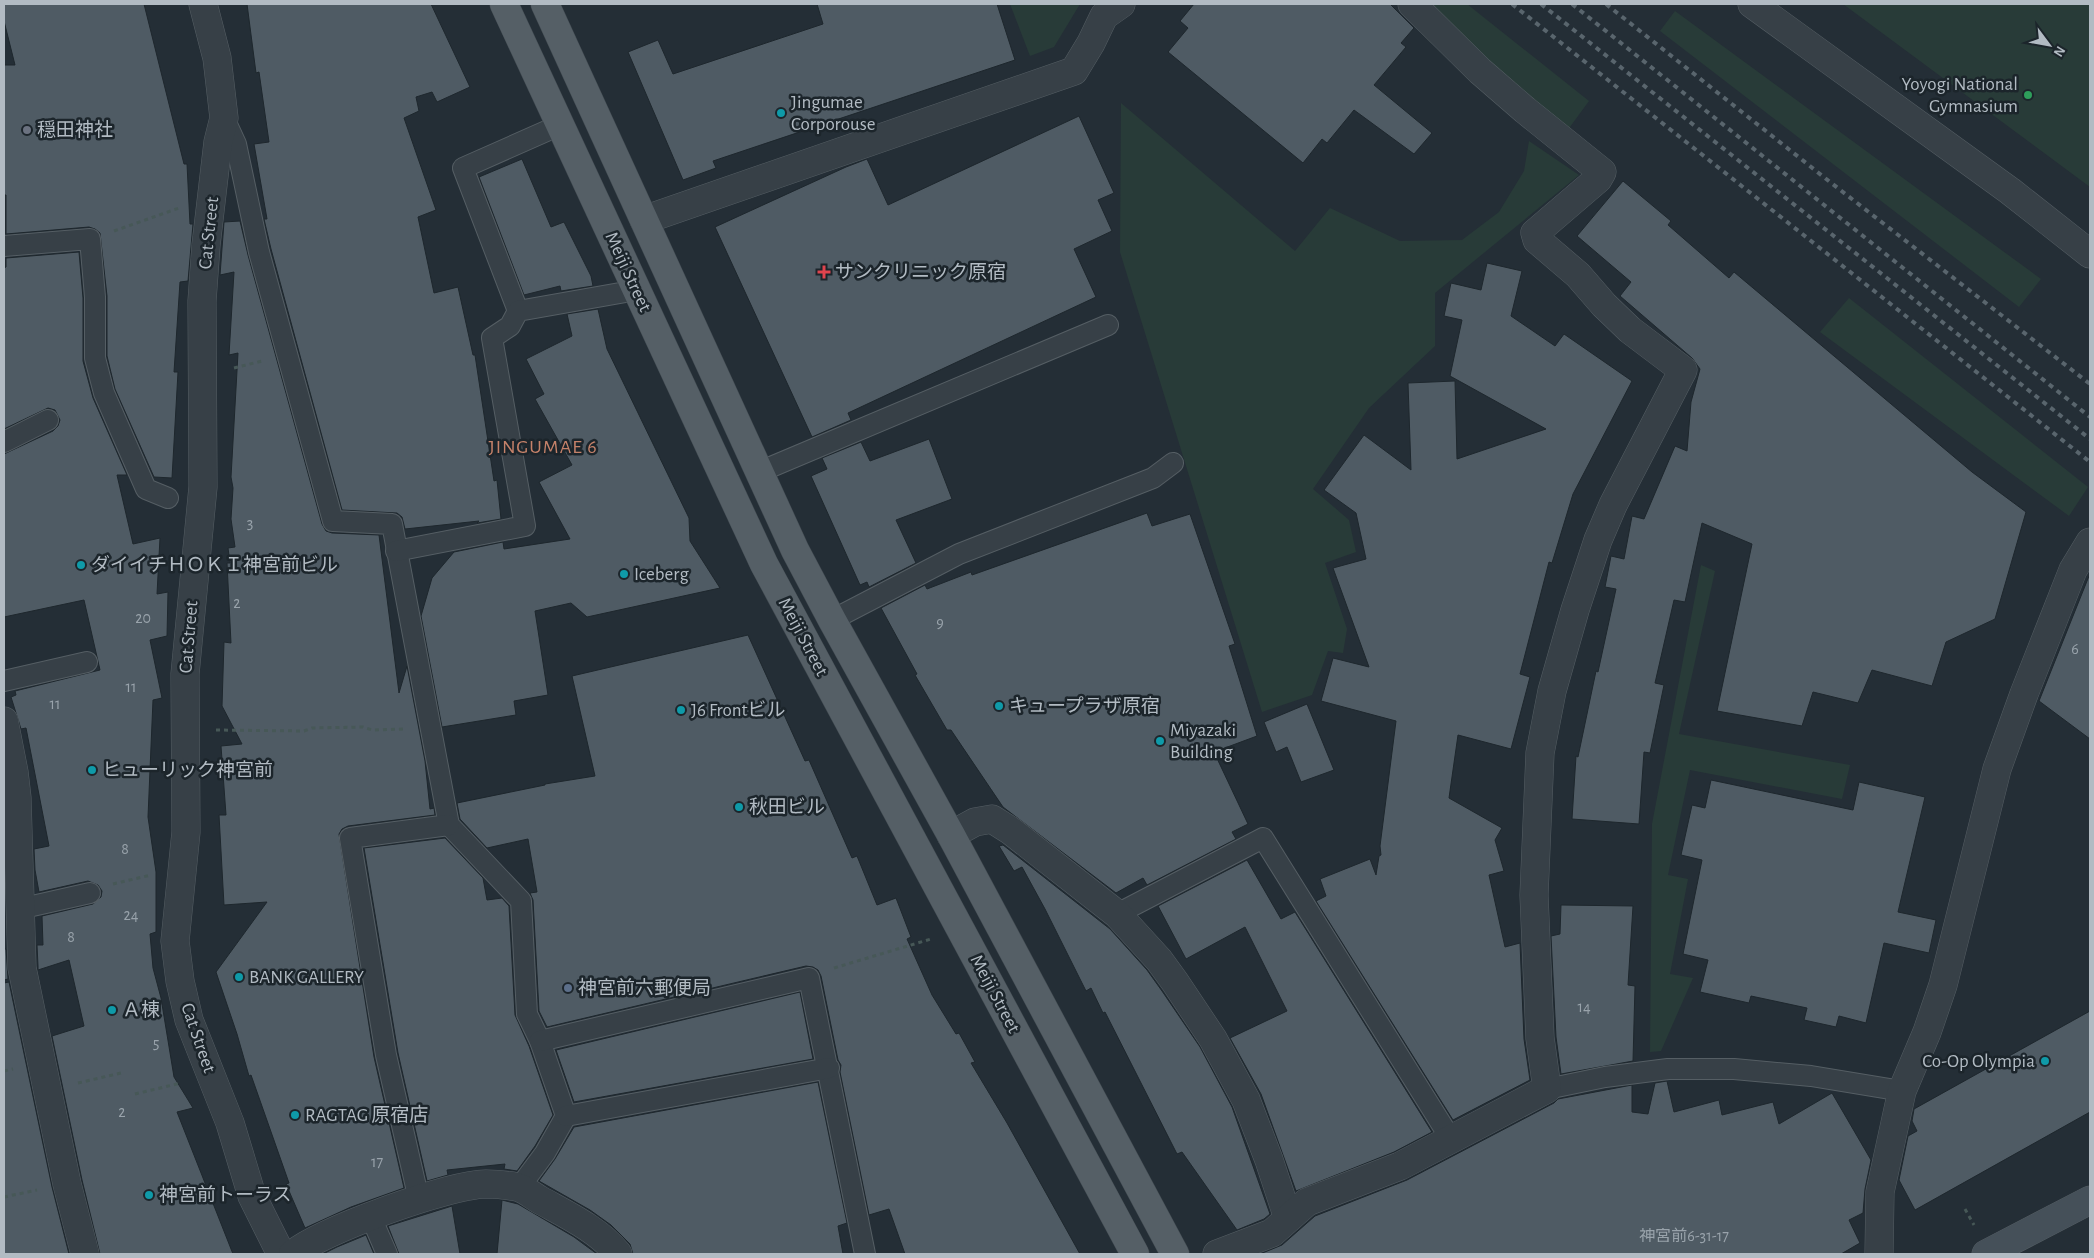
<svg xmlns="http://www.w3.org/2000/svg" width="2094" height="1258" font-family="'Alegreya Sans','Noto Sans JP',sans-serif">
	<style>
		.green { fill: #283b38 }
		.building { fill: #4f5b64; stroke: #1e272d }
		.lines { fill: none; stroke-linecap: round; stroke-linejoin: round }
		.service-casing { stroke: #555e64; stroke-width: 22 }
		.minor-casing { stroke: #555e64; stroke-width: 29 }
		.tertiary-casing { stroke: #555e64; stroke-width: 29 }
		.secondary-casing { stroke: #555e64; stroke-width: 29 }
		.primary-casing { stroke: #404950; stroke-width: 29 }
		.path { stroke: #475857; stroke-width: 3; stroke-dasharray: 4 4; stroke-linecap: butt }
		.service { stroke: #374047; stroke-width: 20 }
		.minor { stroke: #374047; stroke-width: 28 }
		.tertiary { stroke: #374047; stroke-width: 28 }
		.secondary { stroke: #455059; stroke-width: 28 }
		.primary { stroke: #555f66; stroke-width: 28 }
		.rail { stroke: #59656d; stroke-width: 4; stroke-dasharray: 5 5; stroke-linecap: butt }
		.leisure-dot { fill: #2e9e5b; stroke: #1c252b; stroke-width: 2 }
		.culture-dot { fill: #0f9aa8; stroke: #1c252b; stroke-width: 2 }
		.worship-dot { fill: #6b7280; stroke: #1c252b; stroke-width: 2 }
		.health-dot { fill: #e0444e; stroke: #1c252b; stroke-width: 2 }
		.service-dot { fill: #5c6f8a; stroke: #1c252b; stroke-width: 2 }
		.labels { text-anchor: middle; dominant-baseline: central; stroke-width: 5; stroke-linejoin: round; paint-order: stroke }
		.number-label { font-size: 16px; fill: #99a3ab }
		.poi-label { font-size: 19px; fill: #b2bbc3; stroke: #1c252b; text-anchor: start }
		.street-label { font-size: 19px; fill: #b2bbc3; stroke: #1c252b }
		.neighbourhood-label { font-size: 20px; letter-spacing: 1px; fill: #c5826a; stroke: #1c252b }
	</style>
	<rect width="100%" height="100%" fill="#242e36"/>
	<g class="green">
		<path d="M1010,4H1080L1054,47L1030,56Z"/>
		<path d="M1428,4H1467L1589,101L1567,131L1533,105Z"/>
		<path d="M1843,4H2090V187Z"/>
		<path d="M1675,11L2041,279L2019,307L1660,31Z"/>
		<path d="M1121,103L1295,251L1330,208L1400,241L1462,240L1499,212L1524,171L1529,141L1579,175L1435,293V346L1369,408L1313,489L1349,520L1356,552L1325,563L1347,629L1343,653L1328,651L1312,695L1262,712L1120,252Z"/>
		<path d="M1849,298L2088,487L2069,516L1820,332Z"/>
		<path d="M1701,565L1715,571L1679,734L1850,765L1842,799L1690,770L1668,875L1688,879L1670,974L1693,978L1661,1051L1650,1052L1652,824Z"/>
	</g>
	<g class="building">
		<path d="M4,4H144L184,164H187L190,224H193L188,281L180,282L174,372H178L172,478L154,477L115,389L107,356V296L100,233L95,229L89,227L6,234V195H4V65H15L4,21Z"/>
		<path d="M247,4H431L470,87L437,102L432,92L416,97L419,111L404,118L436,210L418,217L434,293L458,287L473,355H475L494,481L497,480L501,519L477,523L479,521L405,529L402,517L397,513L342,510L271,249L264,219H267L254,144L269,142L259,72L256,73Z"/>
		<path d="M817,4H997L1015,60L713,161L716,168L683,180L628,52L658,40L673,74L823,24Z"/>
		<path d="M1194,4H1390L1414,28L1401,43L1406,47L1374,85L1432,133L1414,154L1354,110L1327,143L1322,139L1303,163L1168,52L1188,28L1180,21Z"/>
		<path d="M1079,116L1114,193L1098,200L1112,231L1074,249L1096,297L848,413L851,420L812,437L715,227L846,167L867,159L888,205Z"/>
		<path d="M522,159L551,227L564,222L591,276L593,286L561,291L560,286L524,295L479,177Z"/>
		<path d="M1623,181L1671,221L1668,225L1729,278L1734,272L1972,472L2026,512L1995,619L1946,642L1932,686L1872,670L1858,703L1813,692L1802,726L1717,711L1752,544L1702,523L1685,602L1674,600L1655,683L1664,685L1650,753L1644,752L1639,824L1572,819L1576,756L1578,757L1596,671L1598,672L1616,589L1605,587L1611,556L1624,559L1632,516L1644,519L1675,446L1687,451L1691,402L1700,369L1692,358L1620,296L1631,282L1577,236Z"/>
		<path d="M240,221L248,255L322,524L326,531L332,533L379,535L399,693L407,666L425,761L430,809L434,808L435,815L348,826L342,829L339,834L374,1057L404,1188L351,1207L305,1228L286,1184L289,1183L251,1075L249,1076L237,1034L216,972L267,902L224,905L219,815H226L221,746L242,744L222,706L224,642L231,643L227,563H230L228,548L235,547L231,519L233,488L231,477L238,353L229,355L234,272L220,275L224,222Z"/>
		<path d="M79,252L83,298V361L93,398L127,475H117L133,544L160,538L157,594L168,592L167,636L150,640L162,698L153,700L148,817L156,872V932L150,934L153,968L161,998L174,1077L193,1108L177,1112L233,1254H100L82,1180L52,1036L84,1026L69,960L38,970V966L37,945H43L42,916L93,904L101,897L102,891L98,885L88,881L39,892L35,870L34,849L49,846L26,728L21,729L11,697L16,695L15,691L100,670L84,600L4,617V454L53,431L58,426L60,420L55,410L48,408L4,429V268L6,267V258Z"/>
		<path d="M1487,263L1522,271L1511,316L1555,346L1564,334L1632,381L1573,494L1552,563L1549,562L1520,674L1530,677L1511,749L1458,735L1449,798L1502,828L1495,840L1504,871L1489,875L1505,947L1520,943L1524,1039L1530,1080L1453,1120L1316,901L1326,896L1320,879L1370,859L1376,875L1379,856L1381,855L1380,846L1396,721L1321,701L1333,658L1369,667L1333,568L1366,559L1356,513L1324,490L1364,435L1411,470L1408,383L1455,381L1457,459L1546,429L1450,376L1462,320L1444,316L1451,283L1481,290Z"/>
		<path d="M598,309L607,349L689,518L690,541L720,588L587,617L571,603L535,611L548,695L514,701L516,715L442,727L421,616L432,578L454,552L503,542L504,549L570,539L539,482L572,465L535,399L544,394L526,359L572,336L567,314Z"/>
		<path d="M929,439L952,499L896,520L916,563L869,587L867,582L860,585L811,476L827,469L822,458L861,442L870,461Z"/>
		<path d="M1147,513L1152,526L1190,514L1235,644L1229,646L1257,736L1214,752L1248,824L1232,832L1236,839L1147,885L1143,878L1116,893L1003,807L951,730H947L915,675L917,674L881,608L925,585L927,589L971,572L972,575Z"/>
		<path d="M2089,576H2090V739L2039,701Z"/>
		<path d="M748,635L805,761L809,760L852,858L857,856L877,905L896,898L911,937L907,939L932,995L956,1034L959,1033L975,1062L971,1063L1007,1123L1080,1254H905L889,1209L869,1215L840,1072L841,1065L838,1060L821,976L818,970L813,967L806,966L547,1027L539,1011L533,900L530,893L537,892L528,839L487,848L460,819L457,803L545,785V784L595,776L572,676Z"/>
		<path d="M1307,704L1334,770L1301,782L1287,747L1276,752L1264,722Z"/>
		<path d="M1711,780L1853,810L1859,782L1925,797L1898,912L1936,920L1929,953L1884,943L1866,1023L1839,1016L1836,1027L1804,1020L1807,1008L1751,996L1749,1003L1700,992L1708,960L1683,954L1702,860L1681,855L1692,805L1705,808Z"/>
		<path d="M445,838L483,878L487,900L502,898L509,906L515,1015L529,1046L553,1115L535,1146L517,1171L504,1169L505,1164L447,1170L448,1175L427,1181L398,1053L364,848Z"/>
		<path d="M1003,845L1110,929L1147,970L1162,991L1200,1047L1232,1107L1270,1214L1264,1219L1237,1230L1182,1152L1177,1154L1105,1012L1103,1013L1091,988L1086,991L1045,909L1022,867L1014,871L999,846Z"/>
		<path d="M1247,860L1281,919L1295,912L1432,1132L1394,1152L1296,1191L1261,1094L1230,1038L1287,1011L1245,927L1186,959L1158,906Z"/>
		<path d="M1561,905L1633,906L1628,985L1635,986L1633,1061L1561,1074L1556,1037L1551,936L1560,934Z"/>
		<path d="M4,949H6L8,979L4,980Z"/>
		<path d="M9,982L52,1187L69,1254H4V983Z"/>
		<path d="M800,992L813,1059L574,1102L556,1050Z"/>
		<path d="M2090,1011V1112L1915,1210L1899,1180L1908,1136L1917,1131L1912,1121L1914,1109Z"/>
		<path d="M1667,1081L1674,1112L1719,1100L1722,1115L1773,1102L1779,1124L1832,1093L1871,1160L1865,1189L1863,1213L1849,1220L1860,1243L1841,1254H1260L1282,1245L1315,1216L1407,1180L1554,1103L1558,1099L1632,1085V1112L1648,1114L1655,1083Z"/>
		<path d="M818,1082L847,1223L838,1226L843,1254H633L630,1244L611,1225L590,1210L539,1181L555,1159L574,1127Z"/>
		<path d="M502,1200L518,1204L574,1237L597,1254H497Z"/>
		<path d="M452,1206L460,1254H399L388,1226Z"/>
		<path d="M366,1235L374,1254H323L337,1247Z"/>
	</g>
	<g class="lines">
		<defs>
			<g id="service">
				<path d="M224,118L236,144L259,252L333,521L392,524L449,825L521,901L527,1014L540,1041L566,1116L545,1153L519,1188"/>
				<path d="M4,246L90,239L95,297V358L104,393L146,489L168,498"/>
				<path d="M518,311L463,168L560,125"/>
				<path d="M4,442L48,420"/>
				<path d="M759,472L1108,325"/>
				<path d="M396,551L525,526L492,338L510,326L518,311L637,290"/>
				<path d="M832,620L959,554L1153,478L1173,463"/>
				<path d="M4,681L87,662"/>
				<path d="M19,909L90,893"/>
				<path d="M1117,914L1263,838L1452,1141"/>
				<path d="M540,1041L809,978L865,1254"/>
				<path d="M1547,1089L1605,1077L1668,1069H1734L1811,1076L1902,1091"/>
				<path d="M566,1116L829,1068"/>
				<path d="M419,1200L386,1055L350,838L449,825"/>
				<path d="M371,1217L387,1254"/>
			</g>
			<g id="minor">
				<path d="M203,4L217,58L224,118L218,142L206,245L202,301L203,487L185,674L186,832L175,941L180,981L189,1020L230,1123L252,1196L281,1254"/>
				<path d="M644,220L1074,71L1091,43L1104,16L1121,4"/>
				<path d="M4,721L14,772L17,798L22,968L67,1184L85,1254"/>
				<path d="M951,835L975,822L992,819L1011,831L1117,914L1159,960L1175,982L1213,1039L1246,1100L1269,1160L1288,1218"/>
				<path d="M293,1254C323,1230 447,1185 486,1184C496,1184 507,1185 517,1187C525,1189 533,1196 540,1200C567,1215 599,1230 618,1254"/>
				<path d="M1217,1254L1272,1233L1307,1202L1400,1166L1547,1089L1540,1038L1534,895L1540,753L1552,691L1575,610L1598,540L1613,505L1683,370L1630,330L1604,305L1578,275L1537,240L1535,233L1598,179L1602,172L1525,110L1480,71L1412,4"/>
				<path d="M1879,1254L1880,1192L1902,1091L1927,1032L1943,985L1997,769L2024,694L2073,570L2090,542"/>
			</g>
			<path id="tertiary" d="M1752,4L2010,191L2090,254"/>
			<path id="secondary" d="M1986,1254L2090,1200"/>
			<g id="primary">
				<path d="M504,4L764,564L1135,1254"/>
				<path d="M545,4L795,550L832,620L951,835L1175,1254"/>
			</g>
		</defs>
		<use href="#service" class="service-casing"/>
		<use href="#minor" class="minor-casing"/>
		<use href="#tertiary" class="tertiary-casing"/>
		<use href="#secondary" class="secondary-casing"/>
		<use href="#primary" class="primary-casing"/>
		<g class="path">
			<path d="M114,231L179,208"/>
			<path d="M234,368L262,361"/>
			<path d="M216,730L304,731L312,728L363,727L372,730L403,729"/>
			<path d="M113,884L151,875"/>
			<path d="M834,968L931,939"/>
			<path d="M142,1018L157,1013"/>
			<path d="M4,1071L13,1069"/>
			<path d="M78,1083L121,1073"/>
			<path d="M135,1094L181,1083"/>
			<path d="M4,1197L37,1190"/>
			<path d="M1965,1209L1974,1225"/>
		</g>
		<use href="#service" class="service"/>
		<use href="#minor" class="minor"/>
		<use href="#tertiary" class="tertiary"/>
		<use href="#secondary" class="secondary"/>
		<use href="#primary" class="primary"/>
		<g class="rail">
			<path d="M1512,4L2090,462"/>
			<path d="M1541,4L2090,439"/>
			<path d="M1572,4L2090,417"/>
			<path d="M1606,4L1830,182L2090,384"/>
		</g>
	</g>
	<circle class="leisure-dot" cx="2028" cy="95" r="5"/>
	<g class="culture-dot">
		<circle cx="781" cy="113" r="5"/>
		<circle cx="81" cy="565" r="5"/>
		<circle cx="624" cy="574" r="5"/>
		<circle cx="999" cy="706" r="5"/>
		<circle cx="681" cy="710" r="5"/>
		<circle cx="1160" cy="741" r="5"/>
		<circle cx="92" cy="770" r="5"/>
		<circle cx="739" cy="807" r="5"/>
		<circle cx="239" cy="977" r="5"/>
		<circle cx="112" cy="1010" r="5"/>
		<circle cx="2045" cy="1061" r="5"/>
		<circle cx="295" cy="1115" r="5"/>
		<circle cx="149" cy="1195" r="5"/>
	</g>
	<circle class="worship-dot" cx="27" cy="130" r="5"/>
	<path class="health-dot" d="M821.5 264.5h5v5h5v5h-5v5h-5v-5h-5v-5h5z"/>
	<circle class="service-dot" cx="568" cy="988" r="5"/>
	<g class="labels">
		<g class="number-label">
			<text x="250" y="523">3</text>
			<text x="237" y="603">2</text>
			<text x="143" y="618">20</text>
			<text x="940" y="623">9</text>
			<text x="2075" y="649">6</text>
			<text x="131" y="687">11</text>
			<text x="55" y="704">11</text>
			<text x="125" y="849">8</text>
			<text x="131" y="915">24</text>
			<text x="71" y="937">8</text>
			<text x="1584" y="1007">14</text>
			<text x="156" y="1043">5</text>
			<text x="122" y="1112">2</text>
			<text x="377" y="1162">17</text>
			<text x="1684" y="1236">神宮前6-31-17</text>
		</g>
		<g class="poi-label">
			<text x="2018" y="84" text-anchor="end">Yoyogi National<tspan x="2018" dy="22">Gymnasium</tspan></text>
			<text x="791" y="102">Jingumae<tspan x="791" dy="22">Corporouse</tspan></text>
			<text x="37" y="130">穏田神社</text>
			<text x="835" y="272">サンクリニック原宿</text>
			<text x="91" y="565">ダイイチＨＯＫＩ神宮前ビル</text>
			<text x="634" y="574">Iceberg</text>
			<text x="1009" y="706">キュープラザ原宿</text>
			<text x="691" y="710">J6 Frontビル</text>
			<text x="1170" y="730">Miyazaki<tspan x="1170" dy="22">Building</tspan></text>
			<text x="102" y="770">ヒューリック神宮前</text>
			<text x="749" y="807">秋田ビル</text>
			<text x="249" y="977">BANK GALLERY</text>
			<text x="578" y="988">神宮前六郵便局</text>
			<text x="122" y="1010">Ａ棟</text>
			<text x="2035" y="1061" text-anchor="end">Co-Op Olympia</text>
			<text x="305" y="1115">RAGTAG 原宿店</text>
			<text x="159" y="1195">神宮前トーラス</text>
		</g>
		<g class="street-label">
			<text transform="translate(209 233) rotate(-84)">Cat Street</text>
			<text transform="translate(628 272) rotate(65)">Meiji Street</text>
			<text transform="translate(189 637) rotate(-85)">Cat Street</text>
			<text transform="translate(803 637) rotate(62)">Meiji Street</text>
			<text transform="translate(995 994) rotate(62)">Meiji Street</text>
			<text transform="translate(198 1038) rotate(71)">Cat Street</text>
		</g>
		<g class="neighbourhood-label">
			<text x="543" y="447">JINGUMAE 6</text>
		</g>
	</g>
	<rect width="2094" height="1258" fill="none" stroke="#b2bbc3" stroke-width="10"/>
	<g transform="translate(2049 45) rotate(122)" stroke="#1c252b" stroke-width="4" paint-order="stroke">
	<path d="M0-4L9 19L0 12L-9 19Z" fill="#b2bbc3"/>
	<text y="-8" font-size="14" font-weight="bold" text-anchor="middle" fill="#b2bbc3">N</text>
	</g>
</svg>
